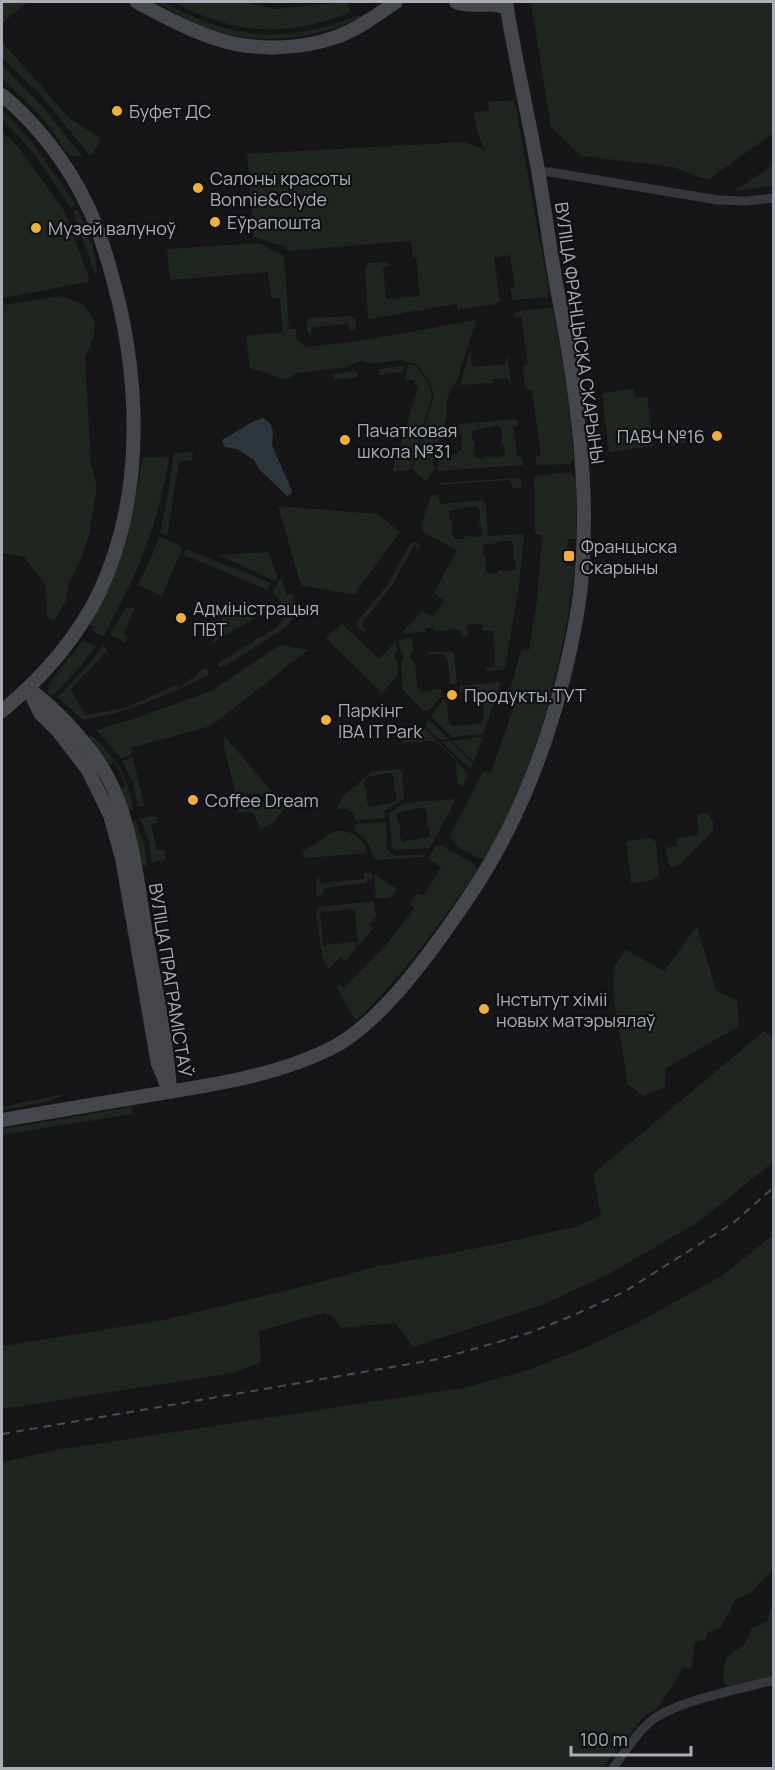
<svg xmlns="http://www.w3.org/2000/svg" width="775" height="1770" font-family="Manrope,sans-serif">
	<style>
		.green { fill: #1e261f; fill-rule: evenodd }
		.water { fill: #2c353c }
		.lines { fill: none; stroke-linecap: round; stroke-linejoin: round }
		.street { stroke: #37383d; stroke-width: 9 }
		.secondary { stroke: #45474d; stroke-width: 14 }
		.rail { stroke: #4a4c52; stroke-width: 2; stroke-dasharray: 8 6; stroke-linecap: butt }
		.poi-dot { fill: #f2b134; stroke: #111113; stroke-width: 2 }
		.labels { text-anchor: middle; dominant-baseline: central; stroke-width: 4.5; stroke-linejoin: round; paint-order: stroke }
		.poi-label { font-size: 18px; fill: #a8adb8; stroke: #111113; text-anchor: start }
		.street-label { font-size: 18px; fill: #a8adb8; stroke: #111113 }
	</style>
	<rect width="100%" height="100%" fill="#161618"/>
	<g class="green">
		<path d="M2,2H28L2,23Z"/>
		<path d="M155,2H163C232,40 285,45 359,15L360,17C315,40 261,46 213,30C192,23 174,11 155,2Z"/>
		<path d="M174,2H244L274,9L347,2L351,12C288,38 234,35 174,2Z"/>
		<path d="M531,2H773V133L708,180L673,167L581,156L551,127Z"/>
		<path d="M2,42L69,118L100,138L98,146L90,156L39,93L2,58Z"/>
		<path d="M2,65L43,107L83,157L71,156L65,151L54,133L40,115L2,78Z"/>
		<path d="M513,100L515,103L549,291L547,297L513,300L510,288L515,287L510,255L494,258L500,301L496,304L458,310L457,304L368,319L365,268L368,263L388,262L389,266L383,268L386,299L420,296L416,257H413L411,241L287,251L286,247L254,237L247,154L465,142L485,150L477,131L474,112L489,111L488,102Z"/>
		<path d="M2,110L32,142L76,205L71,208L32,151L2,118Z"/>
		<path d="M2,132L19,148L65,212L88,275L89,282L2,298Z"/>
		<path d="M773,165V186L735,191Z"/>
		<path d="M78,210C85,226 100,260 96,277L73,212Z"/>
		<path d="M259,243L284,256L289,329H296V339L306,347L353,342L476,320L457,381C449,388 444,405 447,416L433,463L434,470L426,481L412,469L434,395L429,381L417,365L401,360L374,364L360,361L346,367L297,373L286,380L250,368L246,336L283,332L280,298H271L268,272L170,280L167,249Z"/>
		<path d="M62,296L84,305L95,322L94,335L85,359L91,462L97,488L89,534L81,559L69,583L66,600L54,621L47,617L45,585L24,557L2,553V305Z"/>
		<path d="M550,307L553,310L567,388L574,460L570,464L537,465L535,457L541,455L532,390L526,389L522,367L528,364L521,317H514L516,312Z"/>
		<path d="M349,316L355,319L356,327L353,330H350L348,324L313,327L310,334L307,331V320L311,318Z"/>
		<path d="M470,350L472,367L506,364V358H508L511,386L510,387L508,378L493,379V383L460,385Z"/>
		<path d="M409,364L416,366L428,382L432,395L411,469L392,472L418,388L413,380L404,381Z"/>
		<path d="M403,366V372L379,375V369Z"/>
		<path d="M357,371L358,377L334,380L333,374Z"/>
		<path d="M634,389L635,398L647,397L654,446L609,452L602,393Z"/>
		<path d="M516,419L519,422L517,425L513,426L517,456L522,457L523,465L437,471L441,452C449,457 453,457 461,450L462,436L457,431H449L450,425ZM495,426H500L502,432V444L504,445L505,454L499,457L487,456L486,458L477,459L474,453L475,441H472V431Z"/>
		<path d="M682,431L684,433L686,443L671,446L668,444V433Z"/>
		<path d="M193,452L192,460L179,462L167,536L160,533L168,494L174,453Z"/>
		<path d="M169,457C158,528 137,574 103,637L94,631L90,622C120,565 134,521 142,458Z"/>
		<path d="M570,473L576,479V539H568L566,566H575C566,643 548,718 519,790C510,813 497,834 487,856L483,859C473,857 452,845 450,835L482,773L486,771L491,772L514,707L507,702L520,653L523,649L529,650L537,601L542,536L536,534L535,531L534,478L538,475Z"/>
		<path d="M519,478L521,480L522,489L513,488L510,480L439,485V483Z"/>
		<path d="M431,495H438L440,504L481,500L486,504L488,536L522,534L524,536L519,585L505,668L502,670L486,671V667L495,666L493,631H483L482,624L467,625L468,636L463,637L459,629L435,631L432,628H427L425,632L401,634L422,611L433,617L444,601L434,593L457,550L423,532L421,525ZM477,506L480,512L479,525H481L482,535L476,537L464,536V539H454L452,533V521H450L449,511ZM498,541H511L514,547L513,559H515L516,569L510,571L498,570V573L488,574L485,568L486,555H484L483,545L497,543Z"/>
		<path d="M278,506L377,514L400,532L354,595L301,585Z"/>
		<path d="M159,536L183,547L162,596L138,585L153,553Z"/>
		<path d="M413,542L418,543L420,549L414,546L391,587L361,624L366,630H360L357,626V622L387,585L410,544Z"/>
		<path d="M186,549L271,583L268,590L184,555Z"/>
		<path d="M269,552L277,577L275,581L219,555Z"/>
		<path d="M281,578L287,595L293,594C296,609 297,617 285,628L222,668L219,667L218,663L277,627C289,614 285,602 272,592Z"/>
		<path d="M242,599L266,608V611L211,644L226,610L236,614Z"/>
		<path d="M125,608H135L124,633L128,637L125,642L110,635Z"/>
		<path d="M342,624L379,659L396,641L397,652L394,656L397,661L398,675L382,693L326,638Z"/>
		<path d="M412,637L413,652L410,656L411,660L415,662L417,686L421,692L441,689L442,696L428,711H424L403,690L401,662L404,656L400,651L399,640Z"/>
		<path d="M83,640L96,646L81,666L52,696L48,693L49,684Z"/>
		<path d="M104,645L107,651L71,689L85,715L125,708L176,685L179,688L206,667L209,675C169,694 127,713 83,720L58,697L85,669Z"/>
		<path d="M280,645L308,650L211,726L131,748L132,753L122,759L96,730L137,718L213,690Z"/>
		<path d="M452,651L454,653L457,683L450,684L448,661L443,654H428V652Z"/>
		<path d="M499,682L500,686L483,734L452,737L431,716L446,697L449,722L453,726L482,723C485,713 484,699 478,691L460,692V686Z"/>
		<path d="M427,721H430L448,739L440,740L425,726Z"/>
		<path d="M421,725L455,758V760L436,741L402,743Z"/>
		<path d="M90,734C117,759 127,773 133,810H128L121,789L126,785L114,761L108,766L90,739Z"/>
		<path d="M483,737L474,762L452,741Z"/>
		<path d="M226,738L275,795L235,792L223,742Z"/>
		<path d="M450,741L473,763L470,769L442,742Z"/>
		<path d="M133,757L144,806H138L133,783L122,761Z"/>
		<path d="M456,761L468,774L463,786L457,783Z"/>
		<path d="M398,769L402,771L404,799L384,811L385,818L356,820C352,809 346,808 336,809L343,796L373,771ZM387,773H392L394,779V791H396L397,801L369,807L367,801V788H365L364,778Z"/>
		<path d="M235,798L279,803L284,808L275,821L260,830L254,814L247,811L238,813Z"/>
		<path d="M453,799L455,801L430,848L396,850L392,847L389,813L405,803ZM420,808H425L427,814V826H429L430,836L402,842L400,836V823H398L397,813Z"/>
		<path d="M707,813L713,822V831L681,863L676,866L671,867L668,863L666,848L677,846V838L699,835L697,814Z"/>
		<path d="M151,816L157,817V823L151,824L157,851L164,850L166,857L164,861L159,860L152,864L149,843L141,819Z"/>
		<path d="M135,820L144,844L147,867L142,865L141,861L131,823Z"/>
		<path d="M386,822L387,850L395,856L425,854L424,857L377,860C371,855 372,852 369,846C365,838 359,834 353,830L356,824Z"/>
		<path d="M335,831C352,830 362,836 368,853L304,858L303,851Z"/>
		<path d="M651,838L656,842L659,874L653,880L631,883L626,841Z"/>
		<path d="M441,845L474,864L477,869L476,873C439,924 404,975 358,1019L355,1020L338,990L337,985L340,984L344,988L385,946L415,908L410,904L417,893L424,895L441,867L428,859L436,846Z"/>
		<path d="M370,872L372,874L373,880H367V883L323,888V894L318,896L316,894L317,877L319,878L320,883L364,879V873Z"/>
		<path d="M374,874L397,889L390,898H376Z"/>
		<path d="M374,901L376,916L369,925L373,929L358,946L355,909L320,912L323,945L355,942L356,949L346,961L341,957L328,969L322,956L316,911L319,907Z"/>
		<path d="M697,926L716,990L737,1001L739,1026L665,1069V1087L644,1096L628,1085L613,993L614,966L626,950L664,971Z"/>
		<path d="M764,1031L773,1038V1162L700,1221L609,1274L542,1305L413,1347L395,1323L341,1328L334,1318L324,1313L259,1331L261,1362L233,1373L2,1409V1346L163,1320L313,1284L374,1267L478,1248L579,1226L601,1215L593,1174Z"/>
		<path d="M69,1093L46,1102L2,1110V1107Z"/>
		<path d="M131,1107L133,1114L2,1135V1129Z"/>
		<path d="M773,1235V1569L749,1594L736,1599L720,1629L708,1632L705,1640L695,1642L692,1667L682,1669L673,1686L655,1711L645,1715L602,1768H2V1462L56,1450L463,1388L522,1372L582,1349L637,1323L723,1275Z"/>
		<path d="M773,1601V1678L727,1686L723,1681L724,1666L727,1657L745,1644L752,1628L767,1622Z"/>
	</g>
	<path class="water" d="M263,418L271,424L273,432L272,445L292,491L291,494L287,496L260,470L254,460L237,449L225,447L222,440L252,422Z"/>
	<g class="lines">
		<g class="street">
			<path d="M538,172H550L718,200L746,201L774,198"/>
			<path d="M613,1768C626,1751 639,1728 658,1716C687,1699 740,1689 774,1680"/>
		</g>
		<g class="secondary">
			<path d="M137,2C163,16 189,30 217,39C253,51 300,50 336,37C358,29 377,15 396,2"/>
			<path d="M456,2C477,9 486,0 507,8"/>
			<path d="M2,95C37,124 68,164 87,205C97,224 103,245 109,265C140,369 147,492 99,593C76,640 42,678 2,711"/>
			<path d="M28,688C59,711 98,753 113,788C133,833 138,886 146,934C155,987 167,1039 170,1092"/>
			<path d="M29,690L40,713L58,731L88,770L110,815L122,858L158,1064L166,1083"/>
			<path d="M2,1120C55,1111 108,1102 162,1093C219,1084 287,1073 339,1044C387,1015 434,948 466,901C513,832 542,761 563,680C572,644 580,608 582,571C589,480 576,388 559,299C551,258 546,217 539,176C529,117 515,60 506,2"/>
		</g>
		<path class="rail" d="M2,1434L439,1359L529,1333L574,1315L624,1292L733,1223L774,1187"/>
	</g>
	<g class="poi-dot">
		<circle cx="117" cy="111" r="6"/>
		<circle cx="198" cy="188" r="6"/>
		<circle cx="215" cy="222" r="6"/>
		<circle cx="36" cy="228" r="6"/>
		<circle cx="717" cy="436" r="6"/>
		<circle cx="345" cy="440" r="6"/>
		<rect x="563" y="550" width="12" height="12" rx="3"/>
		<circle cx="181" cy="618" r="6"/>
		<circle cx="452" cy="695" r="6"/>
		<circle cx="326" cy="720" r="6"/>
		<circle cx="193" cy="800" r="6"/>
		<circle cx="484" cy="1009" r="6"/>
	</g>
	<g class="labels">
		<g class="poi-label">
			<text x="129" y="111">Буфет ДС</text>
			<text x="210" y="178">Салоны красоты<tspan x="210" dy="21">Bonnie&amp;Clyde</tspan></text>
			<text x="227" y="222">Еўрапошта</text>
			<text x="48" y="228">Музей валуноў</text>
			<text x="357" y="430">Пачатковая<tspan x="357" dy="21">школа №31</tspan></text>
			<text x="705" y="436" text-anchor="end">ПАВЧ №16</text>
			<text x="581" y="546">Францыска<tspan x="581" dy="21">Скарыны</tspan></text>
			<text x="193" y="608">Адміністрацыя<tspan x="193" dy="21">ПВТ</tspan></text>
			<text x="464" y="695">Продукты.ТУТ</text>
			<text x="338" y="710">Паркінг<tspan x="338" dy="21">IBA IT Park</tspan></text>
			<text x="205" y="800">Coffee Dream</text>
			<text x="496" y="999">Інстытут хіміі<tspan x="496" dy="21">новых матэрыялаў</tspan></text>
		</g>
		<g class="street-label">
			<text transform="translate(580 333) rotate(82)">ВУЛІЦА ФРАНЦЫСКА СКАРЫНЫ</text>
			<text transform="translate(171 980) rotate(81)">ВУЛІЦА ПРАГРАМІСТАЎ</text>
		</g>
	</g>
	<rect width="775" height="1770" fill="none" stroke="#a8adb8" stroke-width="6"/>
	<path d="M571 1746v9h120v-9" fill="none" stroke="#a8adb8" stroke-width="3"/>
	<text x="580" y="1746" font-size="18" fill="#a8adb8" stroke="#111113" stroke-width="4.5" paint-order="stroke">100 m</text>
</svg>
